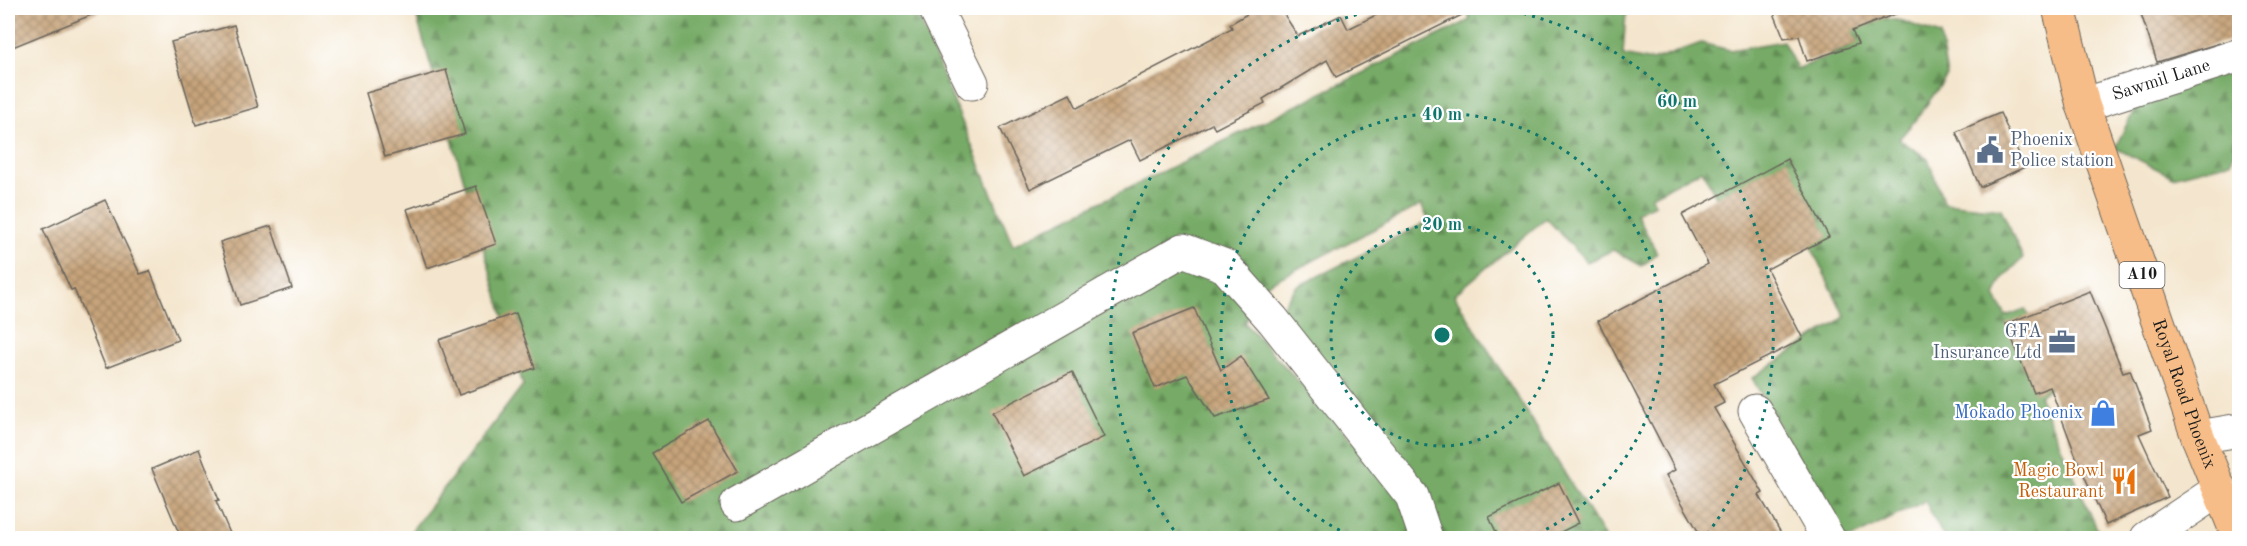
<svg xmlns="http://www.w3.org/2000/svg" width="2247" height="546" font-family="'Old Standard TT',serif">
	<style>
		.forest { fill: url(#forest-firs); stroke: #496341; stroke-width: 1.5 }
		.building { fill: url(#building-cross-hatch) }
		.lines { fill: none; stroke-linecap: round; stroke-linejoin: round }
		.street-casing { stroke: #68635a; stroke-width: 35 }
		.primary-casing { stroke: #68635a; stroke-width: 35 }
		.street { stroke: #fff; stroke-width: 33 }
		.primary { stroke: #f7bd88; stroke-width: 33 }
		.ring { fill: none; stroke: #0f766e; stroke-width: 3; stroke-dasharray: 3 6 }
		.labels { text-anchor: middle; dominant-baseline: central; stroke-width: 4.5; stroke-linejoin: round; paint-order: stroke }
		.shield { fill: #fff; stroke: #606060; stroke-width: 1.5 }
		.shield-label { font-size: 16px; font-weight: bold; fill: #1c1c1c }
		.street-label { font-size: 18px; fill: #1c1c1c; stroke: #fff }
		.service-label { font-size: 18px; fill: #4e5e75; stroke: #fff; text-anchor: start }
		.shop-label { font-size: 18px; fill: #366cbe; stroke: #fff; text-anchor: end }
		.food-label { font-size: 18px; fill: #c56008; stroke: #fff; text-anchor: end }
		.centre { fill: #0f766e; stroke: #fff; stroke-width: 3 }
		.ring-label { font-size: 18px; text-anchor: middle; font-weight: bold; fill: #0f766e; stroke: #fff; stroke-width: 4.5; stroke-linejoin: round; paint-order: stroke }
	</style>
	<defs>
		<pattern id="forest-firs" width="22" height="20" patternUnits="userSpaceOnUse" patternTransform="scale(1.5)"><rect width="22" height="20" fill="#76aa66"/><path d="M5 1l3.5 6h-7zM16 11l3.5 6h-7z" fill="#608a53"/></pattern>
		<pattern id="building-cross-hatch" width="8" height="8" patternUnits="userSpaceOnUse" patternTransform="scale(1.5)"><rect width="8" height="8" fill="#c7a47b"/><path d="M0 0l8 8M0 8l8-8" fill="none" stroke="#a18564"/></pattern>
	</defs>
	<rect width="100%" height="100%" fill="#fff"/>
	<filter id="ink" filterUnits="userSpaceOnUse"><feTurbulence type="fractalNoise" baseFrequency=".0167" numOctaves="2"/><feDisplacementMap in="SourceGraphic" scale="12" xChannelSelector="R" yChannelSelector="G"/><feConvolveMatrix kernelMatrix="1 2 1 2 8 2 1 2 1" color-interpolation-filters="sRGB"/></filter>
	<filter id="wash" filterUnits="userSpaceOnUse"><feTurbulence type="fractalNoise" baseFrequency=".008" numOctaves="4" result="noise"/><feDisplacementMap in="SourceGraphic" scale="24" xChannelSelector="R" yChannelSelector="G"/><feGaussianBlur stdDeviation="1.35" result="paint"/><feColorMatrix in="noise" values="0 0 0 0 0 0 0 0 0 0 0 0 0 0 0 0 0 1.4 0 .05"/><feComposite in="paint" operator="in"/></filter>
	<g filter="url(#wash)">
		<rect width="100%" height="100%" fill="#f4e6ce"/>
		<g class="forest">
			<path d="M414,8H915L1013,245L1470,20L1467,8H1595V10L1626,12L1623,55L1652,61L1701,43L1730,50L1783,41L1797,69L1850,47L1837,8H1887L1875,17L1903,21L1940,35L1947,76L1918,117L1899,139L1928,159L1944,203L2001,209L2023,258L2003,278L1995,296L2006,316L2025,309L2044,351L2058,346L2062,354L2067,355L2064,379L2039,396L2101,538H1944L1925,501L1852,538H1842L1752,378L1845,317L1801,226L1817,214L1797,184L1729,221L1702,170L1651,196L1655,204L1636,213L1657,253L1642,266L1613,250L1587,262L1546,218L1454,295L1605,538H1430L1417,492L1273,320L1296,287L1429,221L1421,205L1266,285L1245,323L1403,495L1416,538H406L523,385Z"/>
			<path d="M2194,51L2219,56L2239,80V134L2231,162L2173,177L2115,148L2140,98Z"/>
		</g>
		<g id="blocks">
			<g class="building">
				<path d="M8,8H106V9L8,49Z"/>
				<path d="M1257,8H1280L1298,36L1341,15L1348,29L1390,8H1476L1336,77L1327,60L1263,99L1265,103L1215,129L1212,124L1140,160L1130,140L1030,189L1000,128L1070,94L1077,108L1232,28L1230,24Z"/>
				<path d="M1772,8H1908V9L1852,31L1858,44L1807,61L1799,36L1784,38Z"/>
				<path d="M2139,8H2240V37L2157,62Z"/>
				<path d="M234,25L258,107L196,125L171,42Z"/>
				<path d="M446,70L465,134L385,157L366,93Z"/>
				<path d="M2000,113L2025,167L1980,187L1956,132Z"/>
				<path d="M1787,159L1829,237L1767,269L1803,339L1714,384L1724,403L1714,408L1763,493L1759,495L1784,538H1702L1666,475L1675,470L1598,321L1708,264L1682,215Z"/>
				<path d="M476,186L496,244L427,268L407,209Z"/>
				<path d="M105,200L140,274L150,271L178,340L106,368L74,289L71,290L43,229Z"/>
				<path d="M271,226L292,288L240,305L220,242Z"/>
				<path d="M2090,291L2123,372L2130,370L2152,429L2139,434L2168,497L2106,525L2077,459L2050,387L2034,393L2006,324Z"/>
				<path d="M1194,308L1221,370L1241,356L1269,400L1215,418L1187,375L1155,388L1132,333Z"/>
				<path d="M516,313L535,368L459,395L439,340Z"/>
				<path d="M1072,372L1104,437L1024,476L992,412Z"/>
				<path d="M709,421L738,471L681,502L652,453Z"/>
				<path d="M199,449L219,500L216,501L232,538H181L152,469Z"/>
				<path d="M1559,483L1579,523L1549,538H1499L1489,517Z"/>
			</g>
		</g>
	</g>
	<g filter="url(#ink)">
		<use href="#blocks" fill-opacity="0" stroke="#68635a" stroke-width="1.5"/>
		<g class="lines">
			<defs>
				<g id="street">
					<path d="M935,8L972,83"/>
					<path id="s1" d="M2083,105L2240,55"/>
					<path d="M1755,411L1828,538"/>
					<path d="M2198,437L2240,430"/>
					<path d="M737,504L1183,250L1225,266L1273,320L1412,496L1426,538"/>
					<path d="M2147,538L2220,489"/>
				</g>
				<g id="primary">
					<path id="s2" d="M2059,8L2083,105L2198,437L2239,538"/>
				</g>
			</defs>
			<use href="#street" class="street-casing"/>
			<use href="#primary" class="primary-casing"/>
			<use href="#street" class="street"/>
			<use href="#primary" class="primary"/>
		</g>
	</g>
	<g class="ring">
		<circle cx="1442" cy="335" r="111"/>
		<path d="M1356 538A221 221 0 1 1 1528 538"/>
		<path d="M1179 537A332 332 0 0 1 1387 8M1497 8A332 332 0 0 1 1705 537"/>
	</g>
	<defs>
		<symbol id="civic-bare" viewBox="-9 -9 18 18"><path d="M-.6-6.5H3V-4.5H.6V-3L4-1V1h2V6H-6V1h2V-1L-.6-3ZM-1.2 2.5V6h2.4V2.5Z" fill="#5c6f8a" stroke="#fff" stroke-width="2.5" paint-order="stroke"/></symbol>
		<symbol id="office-bare" viewBox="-9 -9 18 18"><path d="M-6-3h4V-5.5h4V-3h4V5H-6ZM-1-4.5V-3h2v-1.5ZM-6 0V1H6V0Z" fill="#5c6f8a" stroke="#fff" stroke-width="2.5" paint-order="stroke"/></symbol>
		<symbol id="shop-bare" viewBox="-9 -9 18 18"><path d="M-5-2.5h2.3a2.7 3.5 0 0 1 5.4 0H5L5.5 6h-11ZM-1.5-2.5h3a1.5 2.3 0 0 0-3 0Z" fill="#3f7fe0" stroke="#fff" stroke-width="2.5" paint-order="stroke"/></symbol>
		<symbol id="restaurant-bare" viewBox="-9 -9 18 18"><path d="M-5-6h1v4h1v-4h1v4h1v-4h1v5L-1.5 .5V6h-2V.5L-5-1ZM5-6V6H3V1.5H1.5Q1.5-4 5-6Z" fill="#e8710a" stroke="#fff" stroke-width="2.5" paint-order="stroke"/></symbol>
	</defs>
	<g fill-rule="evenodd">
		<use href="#civic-bare" x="1971" y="131" width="38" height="38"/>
		<use href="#office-bare" x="2043" y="323" width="38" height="38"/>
		<use href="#shop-bare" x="2084" y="394" width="38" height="38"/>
		<use href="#restaurant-bare" x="2105" y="462" width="38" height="38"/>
	</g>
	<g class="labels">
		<rect class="shield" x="2119.5" y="262" width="45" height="26" rx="4.5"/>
		<g class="shield-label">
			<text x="2142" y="275">A10</text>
		</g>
		<g class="street-label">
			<text stroke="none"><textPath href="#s1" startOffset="82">Sawmil Lane</textPath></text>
			<text stroke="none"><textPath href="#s2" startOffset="406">Royal Road Phoenix</textPath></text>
		</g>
		<g class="service-label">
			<text x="2010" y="140">Phoenix<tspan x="2010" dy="21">Police station</tspan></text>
			<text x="2042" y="332" text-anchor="end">GFA<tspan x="2042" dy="21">Insurance Ltd</tspan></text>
		</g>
		<g class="shop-label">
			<text x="2083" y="413">Mokado Phoenix</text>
		</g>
		<g class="food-label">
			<text x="2104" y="471">Magic Bowl<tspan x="2104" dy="21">Restaurant</tspan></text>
		</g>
	</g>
	<circle cx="1442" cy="335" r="9" class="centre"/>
	<g class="ring-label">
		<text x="1677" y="107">60 m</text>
		<text x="1442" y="120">40 m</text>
		<text x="1442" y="230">20 m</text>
	</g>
	<rect width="2247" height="546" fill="none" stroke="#fff" stroke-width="30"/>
</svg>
